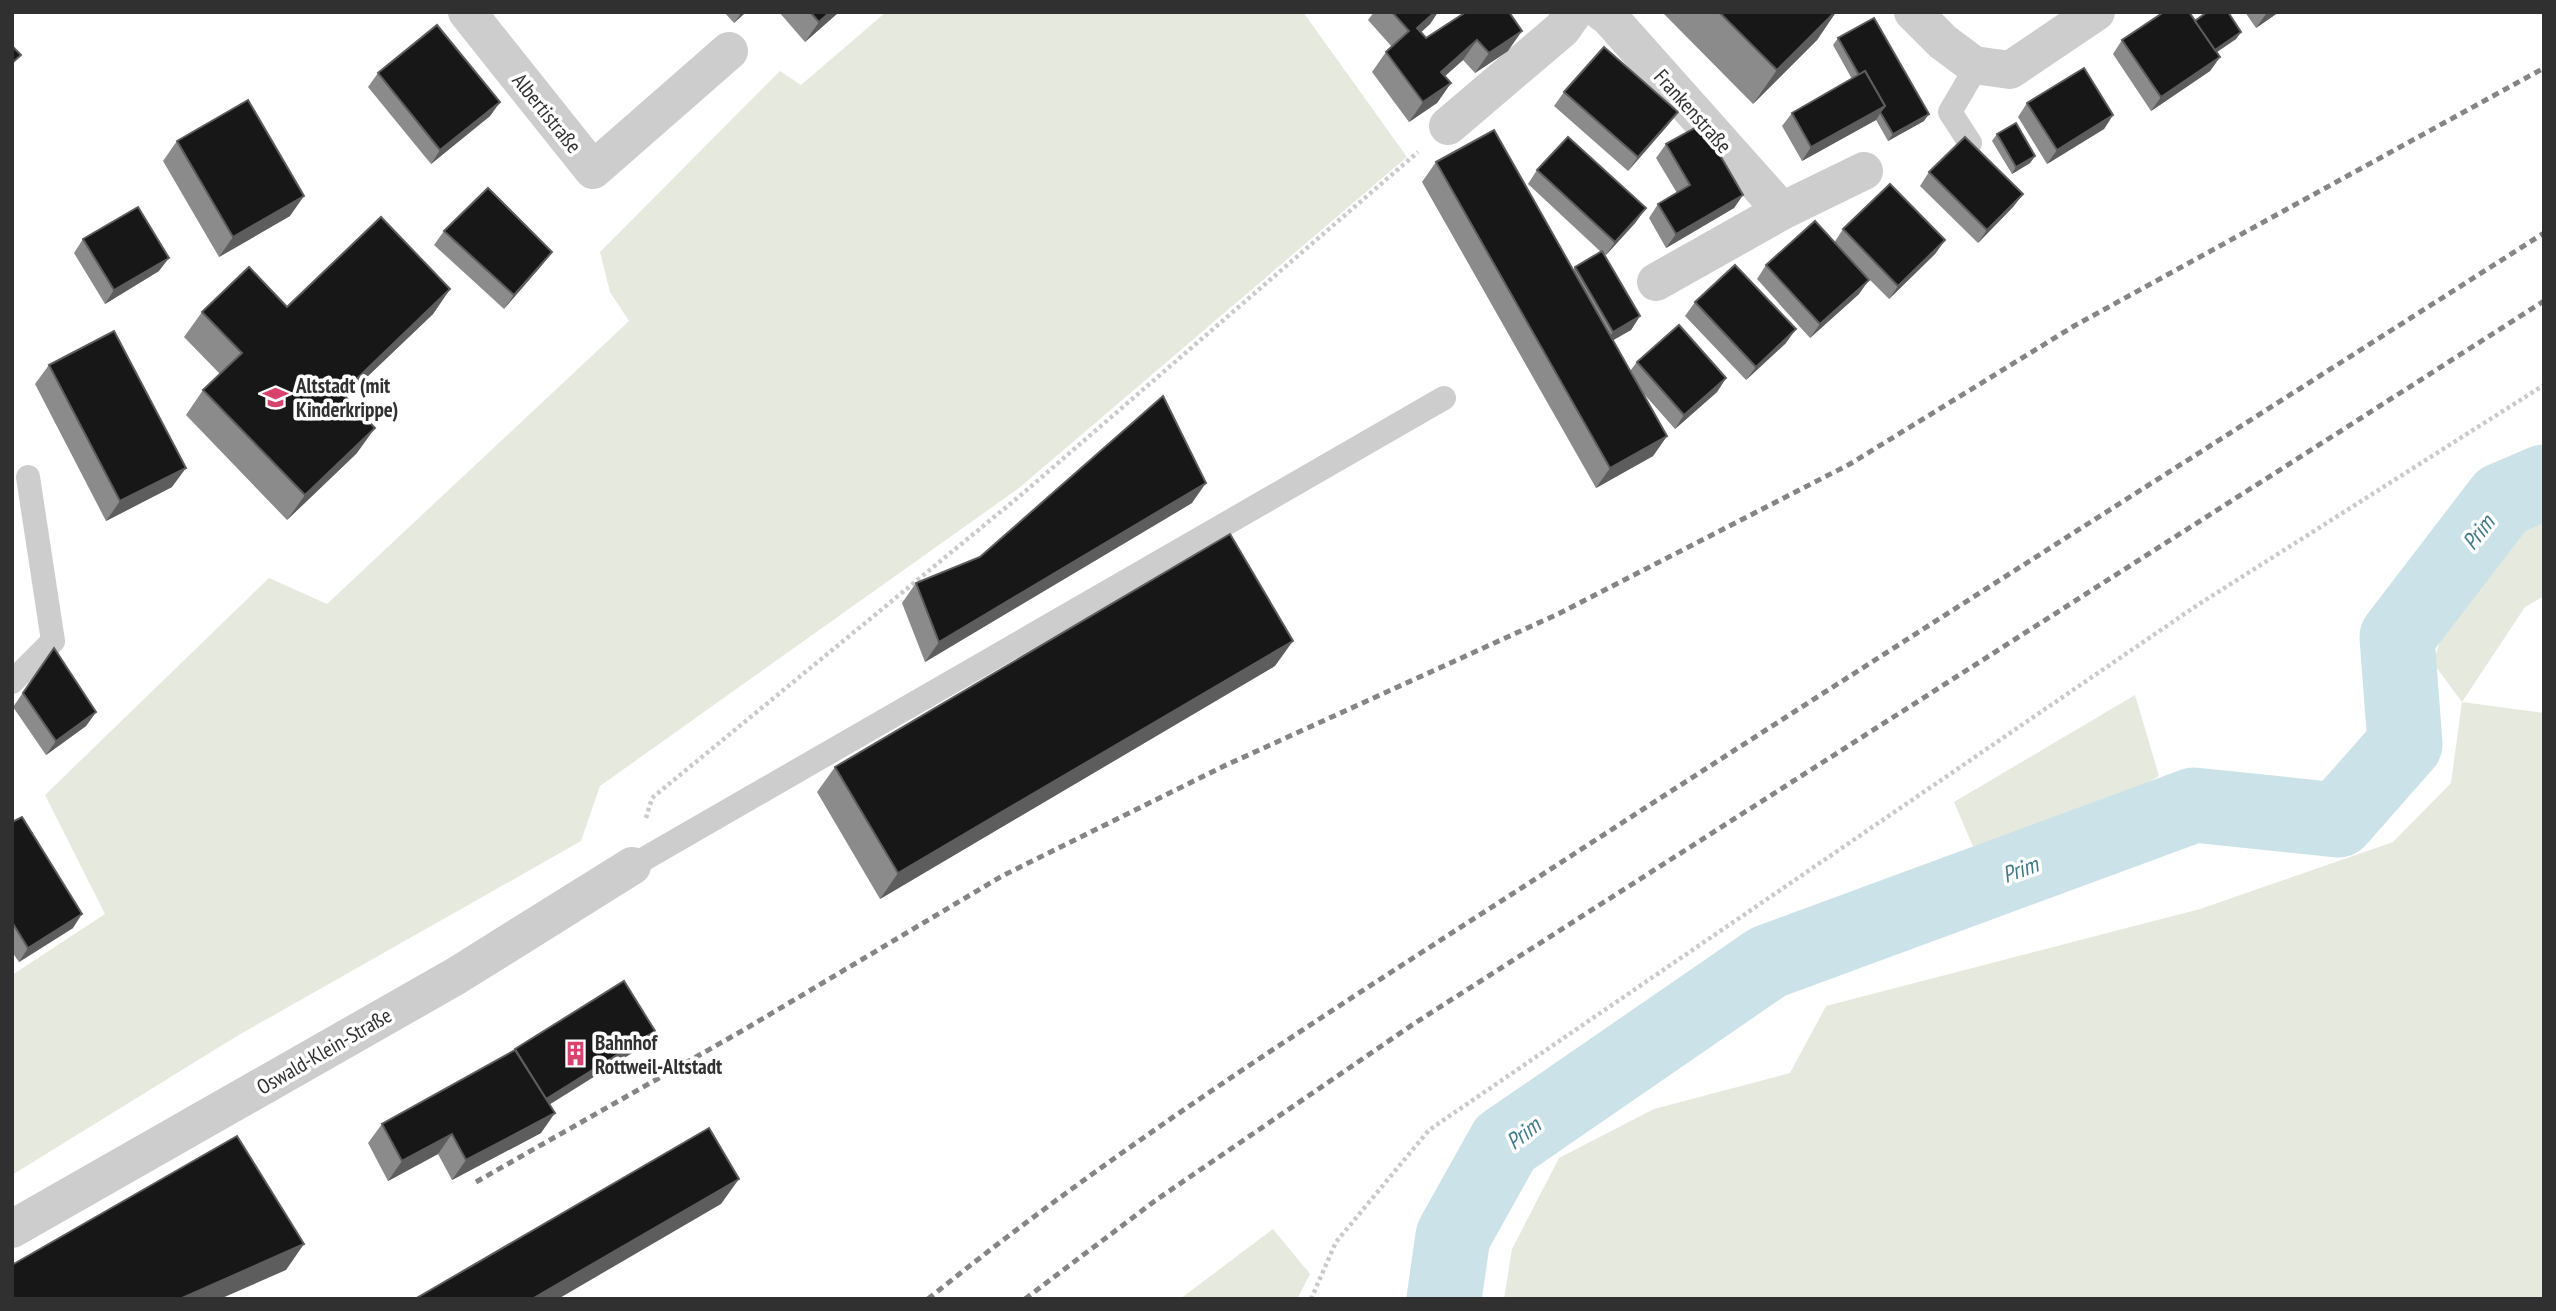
<svg xmlns="http://www.w3.org/2000/svg" width="2556" height="1311" font-family="'PT Sans Narrow',sans-serif">
	<style>
		.green { fill: #e6e9dd }
		.lines { fill: none; stroke-linecap: round; stroke-linejoin: round }
		.river { stroke: #cbe3e8; stroke-width: 75 }
		.path { stroke: #cacaca; stroke-width: 4.5; stroke-dasharray: 3.5 3.5; stroke-linecap: butt }
		.service { stroke: #cdcdcd; stroke-width: 24 }
		.minor { stroke: #cdcdcd; stroke-width: 38 }
		.rail { stroke: #858585; stroke-width: 5; stroke-dasharray: 7 5; stroke-linecap: butt }
		.wall { fill: #8b8b8b }
		.shaded-wall { fill: #5d5d5d }
		.building { fill: #171717; stroke: #5d5d5d; stroke-width: 2 }
		.labels { text-anchor: middle; dominant-baseline: central; stroke-width: 7; stroke-linejoin: round; paint-order: stroke }
		.street-label { font-size: 21px; fill: #303030; stroke: #fff }
		.poi-label { font-size: 21px; font-weight: bold; fill: #303030; stroke: #fff; text-anchor: start }
		.water-label { font-size: 23px; font-style: italic; fill: #417a87; stroke: #fff }
	</style>
	<rect width="100%" height="100%" fill="#fff"/>
	<g class="green">
		<path d="M886,12H1303L1407,157L1019,488L600,786L581,841L237,1036L12,1175V975L105,914L45,795L269,578L327,604L629,321L610,292L600,252L780,71L801,85Z"/>
		<path d="M2544,516V596L2525,607L2462,702L2544,713V1299H1504L1512,1249L1559,1158L1654,1109L1790,1073L1826,1006L2200,909L2393,842L2451,783L2462,702L2433,663L2456,590L2522,526Z"/>
		<path d="M2135,695L2159,776L2060,835L1974,849L1954,802Z"/>
		<path d="M1273,1229L1310,1274L1297,1299H1180Z"/>
	</g>
	<g class="lines">
		<path class="river" d="M1444,1299L1453,1236L1505,1143L1768,962L2194,805L2338,820L2405,744L2397,637L2502,500L2544,482"/>
		<g class="path">
			<path d="M646,818L652,798L1021,495L1418,152"/>
			<path d="M1311,1299L1336,1242L1429,1130L2196,606L2544,385"/>
		</g>
		<g class="service">
			<path d="M1970,143L1950,112L1971,76"/>
			<path d="M12,682L53,641L28,477"/>
			<path d="M632,866L1444,398"/>
		</g>
		<g class="minor">
			<path d="M467,12L593,170L729,51"/>
			<path d="M1602,12L1609,17L1782,211"/>
			<path d="M1913,12L1943,42L1974,65L2010,70L2096,12"/>
			<path d="M1448,126L1562,29L1574,12"/>
			<path d="M1656,282L1782,211L1864,171"/>
			<path d="M12,1229L456,976L632,866"/>
		</g>
		<g class="rail">
			<path d="M476,1182L747,1028L1002,876L1224,766L1558,614L1850,464L2074,326L2544,68"/>
			<path d="M928,1299C1132,1134 1357,995 1577,852C1898,644 2221,439 2544,233"/>
			<path d="M1025,1299L1156,1200L1415,1023L2544,301"/>
		</g>
	</g>
	<g class="wall">
		<path d="M724,12H746L734,23Z"/>
		<path d="M779,12H839L805,42Z"/>
		<path d="M1374,12H1438L1430,24L1421,32L1426,38L1466,12L1508,51L1475,73L1463,60L1445,76L1451,83L1437,103L1409,122L1372,72L1386,52L1392,47L1368,20Z"/>
		<path d="M1662,12H1836L1817,40L1753,104Z"/>
		<path d="M2245,12H2279L2256,28Z"/>
		<path d="M2195,21L2241,32L2236,39L2216,52L2220,57L2210,71L2151,111L2113,54L2122,40Z"/>
		<path d="M1838,38L1924,121L1888,141L1876,120L1802,161L1782,126L1792,113L1852,79L1833,45Z"/>
		<path d="M378,73L500,102L490,116L431,164L368,87Z"/>
		<path d="M1564,92L1668,125L1628,171L1554,106Z"/>
		<path d="M2027,103L2113,115L2104,129L2047,164L2018,117Z"/>
		<path d="M1997,134L2035,156L2030,163L2012,174L1992,141Z"/>
		<path d="M177,141L290,216L219,257L163,161Z"/>
		<path d="M1666,144L1743,195L1734,208L1666,248L1649,218L1658,204L1677,193L1656,158Z"/>
		<path d="M1436,162L1573,270L1575,267L1601,252L1528,184L1537,170L1636,222L1606,255L1604,254L1640,316L1631,330L1613,340L1630,371L1637,362L1726,378L1717,392L1675,429L1644,394L1667,436L1653,456L1596,488L1422,182Z"/>
		<path d="M1929,172L2023,194L2013,207L1978,243L1920,186Z"/>
		<path d="M1843,229L1945,240L1935,254L1889,299L1849,259L1859,294L1810,338L1757,279L1766,265L1834,243Z"/>
		<path d="M444,231L542,265L504,309L434,245Z"/>
		<path d="M83,239L159,271L105,304L74,253Z"/>
		<path d="M450,289L433,314L346,397L357,453L287,520L186,415L203,390L220,374L184,337L202,312L287,307Z"/>
		<path d="M1695,302L1786,343L1746,380L1685,316Z"/>
		<path d="M49,365L172,487L106,521L35,384Z"/>
		<path d="M1192,503L925,662L902,603L916,583Z"/>
		<path d="M54,648L96,712L86,726L46,755L13,707Z"/>
		<path d="M1275,666L880,899L817,792L835,767Z"/>
		<path d="M12,822L73,928L19,962L12,952Z"/>
		<path d="M645,1045L549,1104L541,1133L452,1180L438,1154L388,1181L368,1143L382,1124L513,1051L515,1049Z"/>
	</g>
	<g class="shaded-wall">
		<path d="M742,12H746L734,23Z"/>
		<path d="M830,12H839L805,42L819,22Z"/>
		<path d="M1435,12H1438L1430,24L1404,48L1417,28Z"/>
		<path d="M1835,12H1836L1817,40L1753,104L1777,70Z"/>
		<path d="M2269,12H2279L2256,28L2266,14Z"/>
		<path d="M1522,31L1508,51L1475,73L1489,53Z"/>
		<path d="M2241,32L2236,39L2204,61L2209,53Z"/>
		<path d="M1477,40L1463,60L1427,92L1441,72Z"/>
		<path d="M2220,57L2210,71L2151,111L2161,97Z"/>
		<path d="M1451,83L1437,103L1409,122L1423,102Z"/>
		<path d="M500,102L490,116L431,164L440,150Z"/>
		<path d="M1885,106L1876,120L1802,161L1811,147Z"/>
		<path d="M1678,112L1668,125L1628,171L1638,157Z"/>
		<path d="M1929,114L1924,121L1888,141L1893,134Z"/>
		<path d="M2113,115L2104,129L2047,164L2057,150Z"/>
		<path d="M2035,156L2030,163L2012,174L2016,167Z"/>
		<path d="M2023,194L2013,207L1978,243L1987,230Z"/>
		<path d="M1743,195L1734,208L1666,248L1676,234Z"/>
		<path d="M304,196L290,216L219,257L233,237Z"/>
		<path d="M1646,208L1636,222L1606,255L1615,242Z"/>
		<path d="M1945,240L1935,254L1889,299L1898,286Z"/>
		<path d="M552,252L542,265L504,309L514,295Z"/>
		<path d="M169,258L159,271L105,304L114,290Z"/>
		<path d="M1869,280L1859,294L1810,338L1820,324Z"/>
		<path d="M450,289L433,314L324,418L342,393Z"/>
		<path d="M1640,316L1631,330L1603,346L1613,332Z"/>
		<path d="M1796,329L1786,343L1746,380L1756,367Z"/>
		<path d="M1726,378L1717,392L1675,429L1684,415Z"/>
		<path d="M375,428L357,453L287,520L305,495Z"/>
		<path d="M1667,436L1653,456L1596,488L1610,468Z"/>
		<path d="M186,468L172,487L106,521L120,501Z"/>
		<path d="M1206,483L1192,503L925,662L939,642Z"/>
		<path d="M1293,641L1275,666L880,899L898,873Z"/>
		<path d="M96,712L86,726L46,755L56,741Z"/>
		<path d="M82,914L73,928L19,962L28,948Z"/>
		<path d="M655,1031L645,1045L536,1113L546,1099Z"/>
		<path d="M555,1113L541,1133L452,1180L466,1160Z"/>
		<path d="M452,1134L438,1154L388,1181L402,1161Z"/>
		<path d="M739,1179L721,1204L558,1299H532Z"/>
		<path d="M304,1244L286,1270L220,1299H180Z"/>
	</g>
	<g class="building">
		<path d="M810,12H830L819,22Z"/>
		<path d="M1392,12H1435L1417,28L1426,38L1466,12H1509L1522,31L1489,53L1477,40L1441,72L1451,83L1423,102L1386,52L1409,31Z"/>
		<path d="M1719,12H1835L1777,70Z"/>
		<path d="M2164,12H2189L2220,57L2161,97L2122,40Z"/>
		<path d="M2207,12H2228L2241,32L2215,50L2195,21Z"/>
		<path d="M1874,18L1929,114L1893,134L1880,112L1885,106L1865,71L1859,75L1838,38Z"/>
		<path d="M437,25L500,102L440,150L378,73Z"/>
		<path d="M12,46L21,55L12,63Z"/>
		<path d="M1604,47L1678,112L1638,157L1564,92Z"/>
		<path d="M2084,68L2113,115L2057,150L2027,103Z"/>
		<path d="M1865,71L1885,106L1811,147L1792,113Z"/>
		<path d="M248,100L304,196L233,237L177,141Z"/>
		<path d="M2016,123L2035,156L2016,167L1997,134Z"/>
		<path d="M1702,124L1743,195L1676,234L1658,204L1690,185L1666,144Z"/>
		<path d="M1494,130L1667,436L1610,468L1436,162Z"/>
		<path d="M1568,137L1646,208L1615,242L1537,170Z"/>
		<path d="M1965,137L2023,194L1987,230L1929,172Z"/>
		<path d="M1890,184L1945,240L1898,286L1843,229Z"/>
		<path d="M488,188L552,252L514,295L444,231Z"/>
		<path d="M138,207L169,258L114,290L83,239Z"/>
		<path d="M381,217L450,289L342,393L375,428L305,495L203,390L242,353L202,312L249,267L287,307Z"/>
		<path d="M1815,221L1869,280L1820,324L1766,265Z"/>
		<path d="M1602,251L1640,316L1613,332L1575,267Z"/>
		<path d="M1735,265L1796,329L1756,367L1695,302Z"/>
		<path d="M1679,325L1726,378L1684,415L1637,362Z"/>
		<path d="M114,331L186,468L120,501L49,365Z"/>
		<path d="M1163,396L1206,483L939,642L916,583L980,557Z"/>
		<path d="M1230,534L1293,641L898,873L835,767Z"/>
		<path d="M54,648L96,712L56,741L23,693Z"/>
		<path d="M22,817L82,914L28,948L12,922V822Z"/>
		<path d="M624,981L655,1031L546,1099L515,1049Z"/>
		<path d="M515,1050L555,1113L466,1160L452,1134L402,1161L382,1124Z"/>
		<path d="M709,1128L739,1179L532,1299H415Z"/>
		<path d="M237,1136L304,1244L180,1299H12V1265Z"/>
	</g>
	<defs>
		<symbol id="school-bare" viewBox="-9 -9 18 18"><path d="M0-5L7-2L0 1L-7-2ZM-4 1L0 2.5L4 1V4Q0 6-4 4Z" fill="#d8426c" stroke="#fff" stroke-width="2.5" paint-order="stroke"/></symbol>
		<symbol id="building-bare" viewBox="-9 -9 18 18"><path d="M-4-6H4V6H1V3H-1V6H-4ZM-2.5-4.3h1.7v1.8h-1.7ZM.8-4.3h1.7v1.8H.8ZM-2.5-1h1.7V.8h-1.7ZM.8-1h1.7V.8H.8Z" fill="#d8426c" stroke="#fff" stroke-width="2.5" paint-order="stroke"/></symbol>
	</defs>
	<g fill-rule="evenodd">
		<use href="#school-bare" x="258" y="380" width="35" height="35"/>
		<use href="#building-bare" x="558" y="1036" width="35" height="35"/>
	</g>
	<g class="labels">
		<g class="street-label">
			<text transform="translate(1693 111) rotate(48)">Frankenstraße</text>
			<text transform="translate(547 113) rotate(51)">Albertistraße</text>
			<text transform="translate(324 1051) rotate(-30)">Oswald-Klein-Straße</text>
		</g>
		<g class="poi-label">
			<text x="296" y="385">Altstadt (mit<tspan x="296" dy="24">Kinderkrippe)</tspan></text>
			<text x="595" y="1042">Bahnhof<tspan x="595" dy="24">Rottweil-Altstadt</tspan></text>
		</g>
		<g class="water-label">
			<text transform="translate(2478 532) rotate(-52)">Prim</text>
			<text transform="translate(2020 869) rotate(-20)">Prim</text>
			<text transform="translate(1523 1133) rotate(-38)">Prim</text>
		</g>
	</g>
	<rect width="2556" height="1311" fill="none" stroke="#303030" stroke-width="28"/>
</svg>
